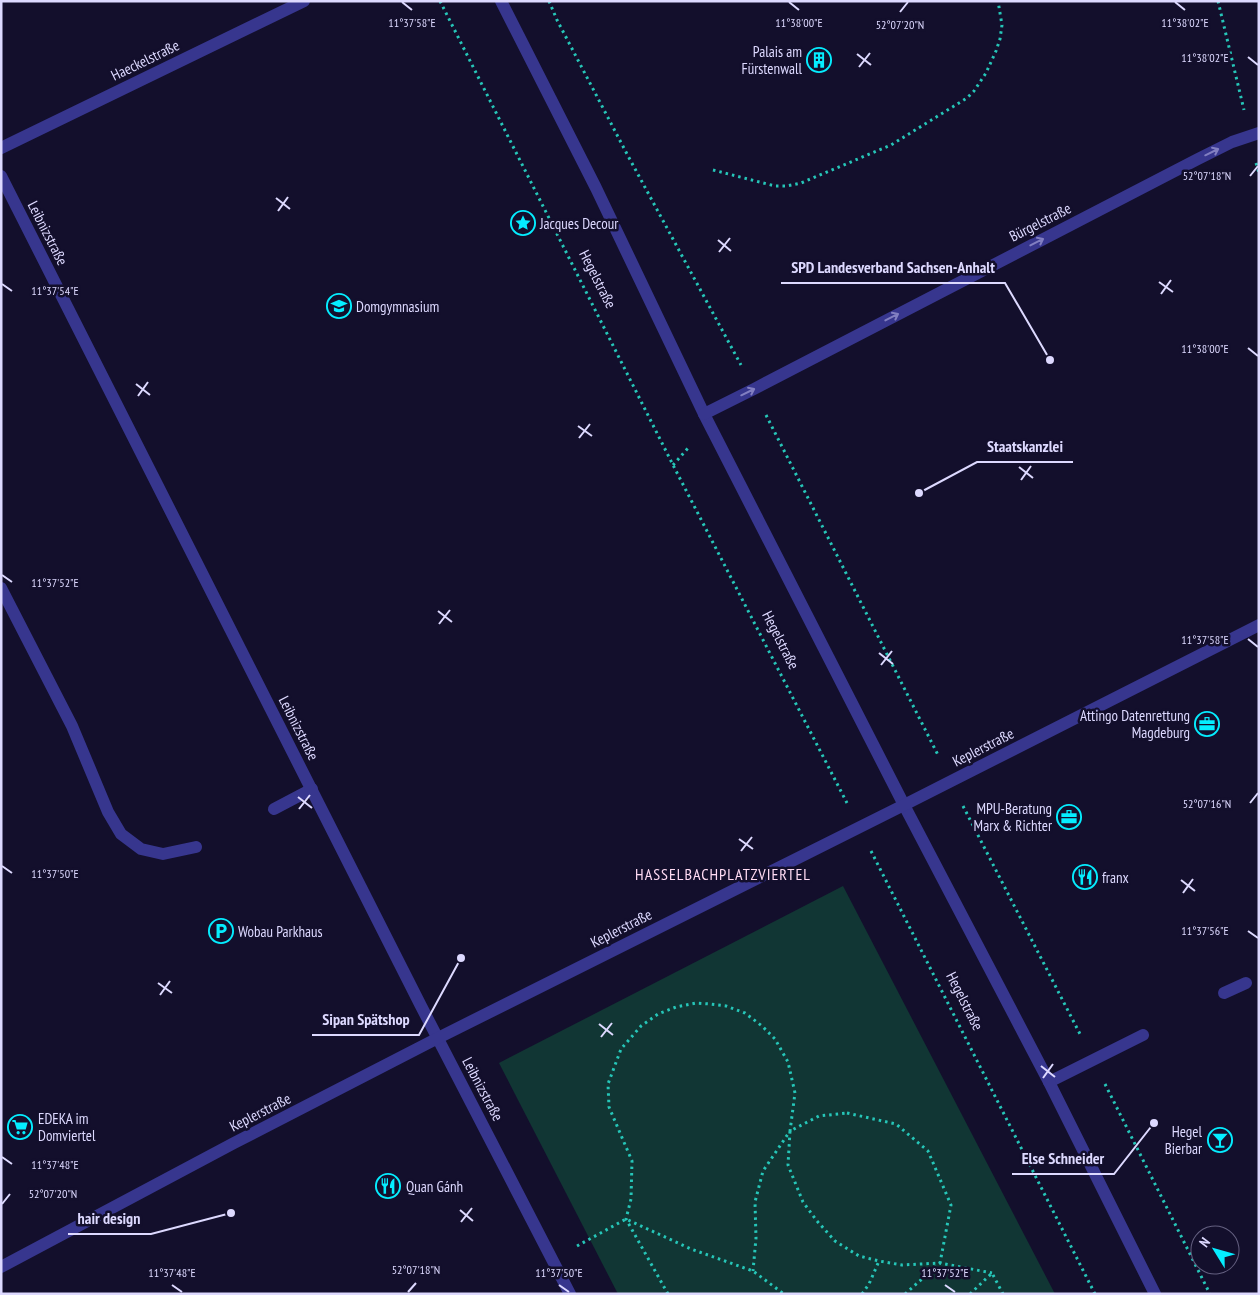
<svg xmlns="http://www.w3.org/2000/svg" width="1260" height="1295" font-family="'PT Sans Narrow',sans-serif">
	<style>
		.green { fill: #113634 }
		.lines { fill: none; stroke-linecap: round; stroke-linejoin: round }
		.path { stroke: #26c6b8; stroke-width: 3; stroke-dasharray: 2.5 4; stroke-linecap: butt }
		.lane { stroke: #37368e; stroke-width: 12 }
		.street { stroke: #37368e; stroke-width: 12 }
		.oneway { stroke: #827fc1 }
		.ticks { fill: none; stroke: #ddd9ff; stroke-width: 2 }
		.labels { text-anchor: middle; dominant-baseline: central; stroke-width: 5; stroke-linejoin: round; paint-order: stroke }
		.poi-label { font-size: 15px; fill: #ddd9ff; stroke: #130f2c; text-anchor: start }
		.street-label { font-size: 15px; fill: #ddd9ff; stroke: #130f2c }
		.neighbourhood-label { font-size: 16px; letter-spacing: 1px; fill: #ffdbf3; stroke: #130f2c }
		.ticks-label { font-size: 12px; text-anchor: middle; fill: #ddd9ff; stroke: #130f2c; stroke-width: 5; stroke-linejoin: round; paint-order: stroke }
		.leader { fill: none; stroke: #ddd9ff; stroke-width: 2 }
		.callout-dot { fill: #ddd9ff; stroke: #130f2c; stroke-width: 2 }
		.callout-label { font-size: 16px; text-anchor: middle; font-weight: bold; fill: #ddd9ff; stroke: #130f2c; stroke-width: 5; stroke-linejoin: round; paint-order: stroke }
	</style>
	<rect width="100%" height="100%" fill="#130f2c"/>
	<path class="green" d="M843,886L1055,1294H618L499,1063Z"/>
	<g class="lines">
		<g class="path">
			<path d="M440,1L673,465L847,803"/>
			<path d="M549,1L557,20L627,154L741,365"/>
			<path d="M1218,1L1244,110"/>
			<path d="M1256,163L1259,173"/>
			<path d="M713,170L775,186H787L801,183L891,145L967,98L974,91L986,73L996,51L1000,39L1002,25L998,1"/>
			<path d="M766,415L938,755"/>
			<path d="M673,465L689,447"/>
			<path d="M963,806L1081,1036"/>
			<path d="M871,851L1095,1294"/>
			<path d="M1105,1084L1210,1294"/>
			<path d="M847,1113L896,1124L928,1151L951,1205L940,1263L902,1265L879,1261L859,1256L835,1241L817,1221L803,1202L788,1165L790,1131L819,1116Z"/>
			<path d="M577,1246L626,1219L691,1249L753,1271L784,1294"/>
			<path d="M668,1294L626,1219L631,1199L632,1161L609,1107L608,1084L621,1049L641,1026L658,1014L676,1007L696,1003L710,1004L726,1006L745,1013L762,1026L775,1039L788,1062L795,1093L790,1131L763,1171L755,1202L756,1238L753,1271"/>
			<path d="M862,1294L869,1284L879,1261"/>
			<path d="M905,1294L940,1263L992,1273"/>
			<path d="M970,1294L992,1273L1003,1294"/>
		</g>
		<g class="lane">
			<path d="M1,588L72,726L108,812L121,834L141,849L163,854L196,847"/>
			<path d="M274,809L312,789"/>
			<path d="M1224,993L1246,983"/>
			<path d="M1049,1082L1143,1035"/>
		</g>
		<g class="street">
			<path d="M501,1L596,188L704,414L904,805L1049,1082L1155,1294"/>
			<path d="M1,148L304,1"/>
			<path d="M1,176L421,1006L570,1294"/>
			<path d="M704,414L754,389L1198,159L1232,142L1259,133"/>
			<path d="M1,1267L234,1143L438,1038L904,805L1259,625"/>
		</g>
	</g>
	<defs><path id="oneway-shaft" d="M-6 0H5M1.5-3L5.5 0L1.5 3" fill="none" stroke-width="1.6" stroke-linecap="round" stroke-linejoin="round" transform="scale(1.25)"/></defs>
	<g class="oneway">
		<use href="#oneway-shaft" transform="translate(1212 152) rotate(-26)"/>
		<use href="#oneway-shaft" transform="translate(1037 242) rotate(-27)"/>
		<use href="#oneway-shaft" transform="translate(892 317) rotate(-27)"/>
		<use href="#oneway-shaft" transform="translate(748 392) rotate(-26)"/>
	</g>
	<path class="ticks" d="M402,2L412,10M789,2L799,10M1175,2L1185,10M900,12L908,2M857,54L871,65M1248,57L1258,65M859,67L870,53M1250,176L1258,166M276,198L290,209M278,211L288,197M718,240L731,251M719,252L730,238M1159,282L1173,292M2,284L12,291M1161,294L1171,280M1248,348L1258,356M136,384L150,395M138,396L148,382M578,426L592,436M579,438L590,424M1019,467L1033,478M1021,480L1031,466M2,575L12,582M438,611L452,622M439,624L450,610M1248,639L1258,647M879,653L893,664M881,665L892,651M298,797L312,808M1250,803L1258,793M299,809L310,795M739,839L753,849M741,851L752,837M2,866L12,873M1181,880L1195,891M1183,893L1193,879M1248,931L1258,938M158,983L172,993M160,995L170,981M599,1024L613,1035M601,1037L612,1023M1041,1066L1055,1077M1043,1078L1053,1064M2,1157L12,1164M2,1204L10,1194M460,1210L473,1221M461,1222L472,1208M172,1285L182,1292M559,1285L569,1292M945,1285L955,1292M408,1292L416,1283"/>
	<defs>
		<symbol id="building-ring" viewBox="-11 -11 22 22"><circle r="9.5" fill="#130f2c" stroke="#05edff" stroke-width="1.5"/><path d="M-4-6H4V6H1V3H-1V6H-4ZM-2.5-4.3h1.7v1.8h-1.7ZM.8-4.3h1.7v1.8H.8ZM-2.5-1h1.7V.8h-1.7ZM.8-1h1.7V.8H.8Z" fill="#05edff"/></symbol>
		<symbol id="sight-ring" viewBox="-11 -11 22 22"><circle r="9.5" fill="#130f2c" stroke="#05edff" stroke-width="1.5"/><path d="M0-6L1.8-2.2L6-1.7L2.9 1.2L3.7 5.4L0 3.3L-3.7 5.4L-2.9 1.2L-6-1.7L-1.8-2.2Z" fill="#05edff"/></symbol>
		<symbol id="school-ring" viewBox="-11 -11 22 22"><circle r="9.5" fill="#130f2c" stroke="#05edff" stroke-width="1.5"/><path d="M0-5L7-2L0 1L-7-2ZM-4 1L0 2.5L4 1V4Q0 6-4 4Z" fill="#05edff"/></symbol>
		<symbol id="office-ring" viewBox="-11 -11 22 22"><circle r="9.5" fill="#130f2c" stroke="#05edff" stroke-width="1.5"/><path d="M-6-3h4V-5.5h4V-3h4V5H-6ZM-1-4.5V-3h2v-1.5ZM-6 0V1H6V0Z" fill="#05edff"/></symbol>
		<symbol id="restaurant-ring" viewBox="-11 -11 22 22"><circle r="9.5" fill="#130f2c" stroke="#05edff" stroke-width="1.5"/><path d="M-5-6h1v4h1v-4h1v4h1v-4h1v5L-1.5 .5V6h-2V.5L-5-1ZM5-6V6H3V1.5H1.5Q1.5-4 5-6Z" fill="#05edff"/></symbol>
		<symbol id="parking-ring" viewBox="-11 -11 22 22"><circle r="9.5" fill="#130f2c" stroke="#05edff" stroke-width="1.5"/><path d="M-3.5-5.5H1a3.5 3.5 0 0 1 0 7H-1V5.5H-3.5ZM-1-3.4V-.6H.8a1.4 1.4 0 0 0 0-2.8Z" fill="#05edff"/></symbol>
		<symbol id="supermarket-ring" viewBox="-11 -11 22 22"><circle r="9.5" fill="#130f2c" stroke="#05edff" stroke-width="1.5"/><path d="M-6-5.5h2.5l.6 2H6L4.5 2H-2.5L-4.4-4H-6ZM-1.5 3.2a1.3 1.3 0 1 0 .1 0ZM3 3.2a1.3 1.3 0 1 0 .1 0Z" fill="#05edff"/></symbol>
		<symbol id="bar-ring" viewBox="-11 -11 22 22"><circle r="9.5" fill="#130f2c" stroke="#05edff" stroke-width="1.5"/><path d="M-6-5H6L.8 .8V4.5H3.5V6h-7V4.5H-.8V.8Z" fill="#05edff"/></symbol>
	</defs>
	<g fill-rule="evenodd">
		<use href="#building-ring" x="805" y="46" width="28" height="28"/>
		<use href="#sight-ring" x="509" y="209" width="28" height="28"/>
		<use href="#school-ring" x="325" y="292" width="28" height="28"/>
		<use href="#office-ring" x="1193" y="710" width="28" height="28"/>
		<use href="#office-ring" x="1055" y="803" width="28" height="28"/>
		<use href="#restaurant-ring" x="1071" y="863" width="28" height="28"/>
		<use href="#parking-ring" x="207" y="917" width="28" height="28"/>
		<use href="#supermarket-ring" x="6" y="1113" width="28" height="28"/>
		<use href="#bar-ring" x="1206" y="1126" width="28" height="28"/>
		<use href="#restaurant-ring" x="374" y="1172" width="28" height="28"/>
	</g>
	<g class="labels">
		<g class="poi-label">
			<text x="802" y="51" text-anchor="end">Palais am<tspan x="802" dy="17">Fürstenwall</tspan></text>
			<text x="540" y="223">Jacques Decour</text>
			<text x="356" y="306">Domgymnasium</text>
			<text x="1190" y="715" text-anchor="end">Attingo Datenrettung<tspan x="1190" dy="17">Magdeburg</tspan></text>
			<text x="1052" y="808" text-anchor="end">MPU-Beratung<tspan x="1052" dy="17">Marx &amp; Richter</tspan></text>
			<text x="1102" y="877">franx</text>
			<text x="238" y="931">Wobau Parkhaus</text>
			<text x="38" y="1118">EDEKA im<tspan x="38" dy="17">Domviertel</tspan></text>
			<text x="1202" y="1131" text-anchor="end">Hegel<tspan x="1202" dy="17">Bierbar</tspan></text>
			<text x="406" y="1186">Quan Gánh</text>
		</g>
		<g class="street-label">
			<text transform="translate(145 60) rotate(-26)">Haeckelstraße</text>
			<text transform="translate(1040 222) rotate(-27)">Bürgelstraße</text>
			<text transform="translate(48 233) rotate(63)">Leibnizstraße</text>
			<text transform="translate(598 279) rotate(63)">Hegelstraße</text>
			<text transform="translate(781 640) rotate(63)">Hegelstraße</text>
			<text transform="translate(299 728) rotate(63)">Leibnizstraße</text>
			<text transform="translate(983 747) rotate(-27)">Keplerstraße</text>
			<text transform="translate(621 928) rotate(-27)">Keplerstraße</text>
			<text transform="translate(965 1001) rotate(63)">Hegelstraße</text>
			<text transform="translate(483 1089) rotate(62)">Leibnizstraße</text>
			<text transform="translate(260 1112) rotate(-27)">Keplerstraße</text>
		</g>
		<g class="neighbourhood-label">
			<text x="723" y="874">HASSELBACHPLATZVIERTEL</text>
		</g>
	</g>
	<g class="ticks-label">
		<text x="1185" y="27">11°38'02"E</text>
		<text x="412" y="27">11°37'58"E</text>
		<text x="799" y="27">11°38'00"E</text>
		<text x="900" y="29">52°07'20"N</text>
		<text x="1205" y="62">11°38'02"E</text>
		<text x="1207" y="180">52°07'18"N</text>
		<text x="55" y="295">11°37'54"E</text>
		<text x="1205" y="353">11°38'00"E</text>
		<text x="55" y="587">11°37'52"E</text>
		<text x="1205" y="644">11°37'58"E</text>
		<text x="1207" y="808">52°07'16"N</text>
		<text x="55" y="878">11°37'50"E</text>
		<text x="1205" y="935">11°37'56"E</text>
		<text x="55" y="1169">11°37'48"E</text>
		<text x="53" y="1198">52°07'20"N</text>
		<text x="416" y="1274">52°07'18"N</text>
		<text x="172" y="1277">11°37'48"E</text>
		<text x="559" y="1277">11°37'50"E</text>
		<text x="945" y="1277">11°37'52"E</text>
	</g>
	<path class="leader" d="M1050 360L1005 283H781M919 493L977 462H1073M461 958L419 1035H312M1154 1123L1114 1174H1012M231 1213L151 1234H68"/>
	<g class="callout-dot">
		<circle cx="1050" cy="360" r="5"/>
		<circle cx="919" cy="493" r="5"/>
		<circle cx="461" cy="958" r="5"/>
		<circle cx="1154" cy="1123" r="5"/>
		<circle cx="231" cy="1213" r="5"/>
	</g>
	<g class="callout-label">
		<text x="893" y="273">SPD Landesverband Sachsen-Anhalt</text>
		<text x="1025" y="452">Staatskanzlei</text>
		<text x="366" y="1025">Sipan Spätshop</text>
		<text x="1063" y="1164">Else Schneider</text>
		<text x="109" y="1224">hair design</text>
	</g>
	<rect width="1260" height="1295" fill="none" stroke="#ddd9ff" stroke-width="5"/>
	<g transform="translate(1215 1250) rotate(307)"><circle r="24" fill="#130f2c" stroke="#646080"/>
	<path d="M0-4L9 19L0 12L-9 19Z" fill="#05edff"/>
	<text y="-8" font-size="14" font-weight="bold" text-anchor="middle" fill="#ddd9ff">N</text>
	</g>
</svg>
